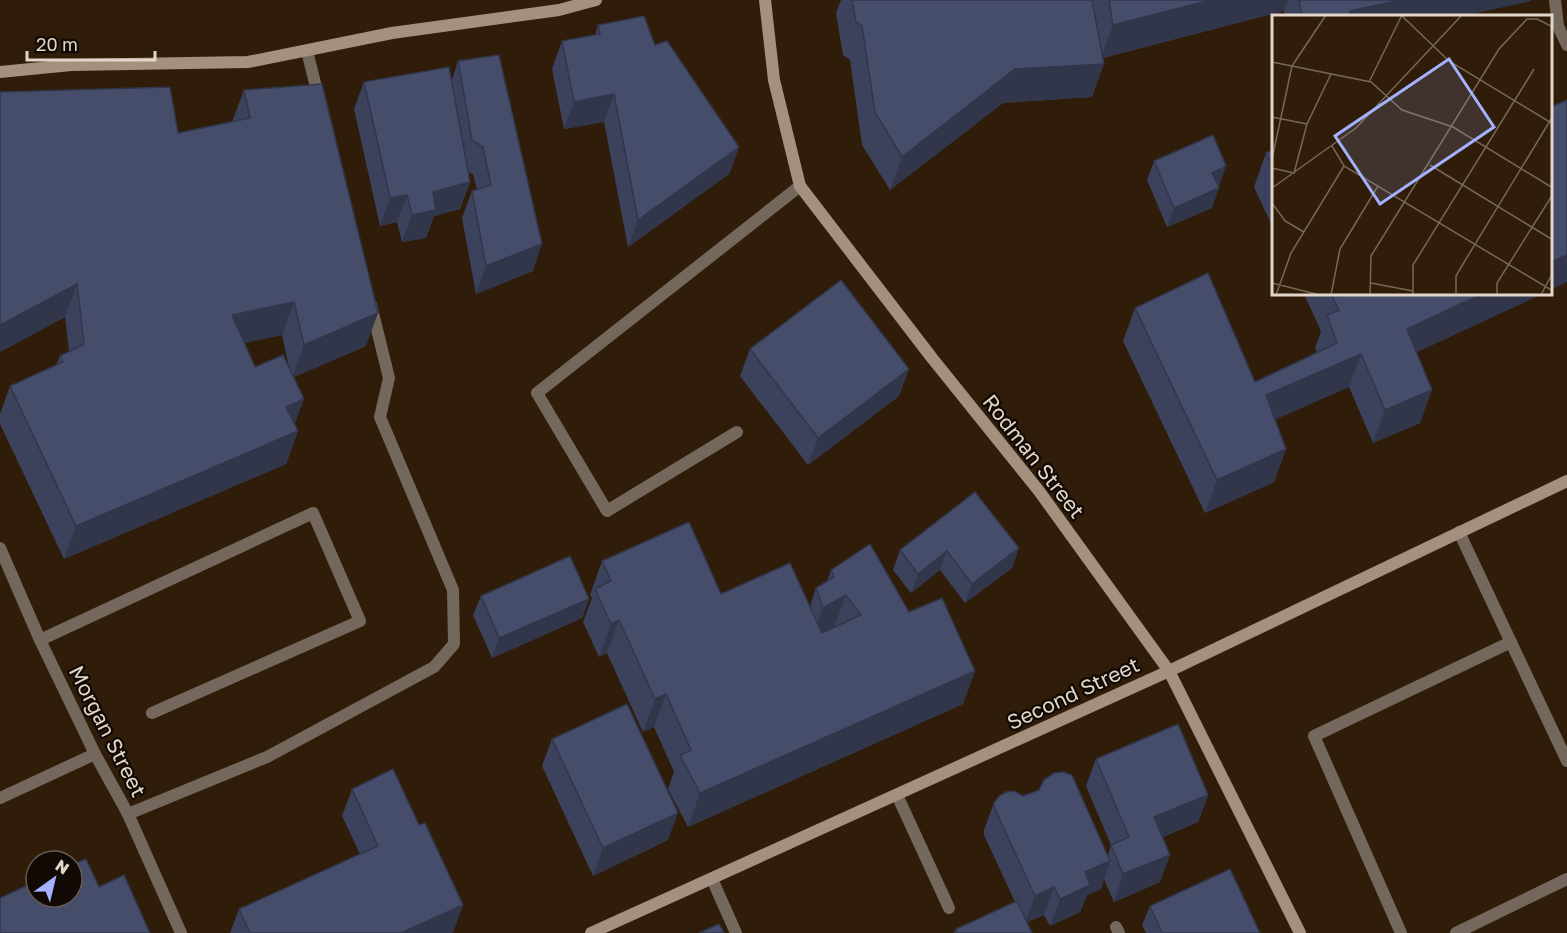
<svg xmlns="http://www.w3.org/2000/svg" width="1567" height="933" font-family="'Golos Text',sans-serif">
	<style>
		.lines { fill: none; stroke-linecap: round; stroke-linejoin: round }
		.lane { stroke: #74685d; stroke-width: 12 }
		.street { stroke: #74685d; stroke-width: 12 }
		.secondary { stroke: #a4907e; stroke-width: 12 }
		.wall { fill: #3c425c; fill-rule: evenodd }
		.shaded-wall { fill: #31364b }
		.building { fill: #464d6b; stroke: #31364b; stroke-width: 1.5 }
		.labels { text-anchor: middle; dominant-baseline: central; stroke-width: 4.5; stroke-linejoin: round; paint-order: stroke }
		.street-label { font-size: 21px; fill: #e2d5c9; stroke: #110903 }
		.inset-road { fill: none; stroke: #776756; stroke-width: 1.5 }
		.view { fill: #a2b2fd; fill-opacity: 0.15; stroke: #a2b2fd; stroke-width: 3 }
		.inset-edge { fill: none; stroke: #e2d5c9; stroke-width: 3 }
	</style>
	<rect width="100%" height="100%" fill="#301d09"/>
	<g class="lines">
		<g class="lane">
			<path d="M307,51L319,99"/>
			<path d="M737,432L607,511L537,393L800,186"/>
			<path d="M1459,532L1567,761"/>
			<path d="M40,640L313,513L360,621L152,713"/>
			<path d="M897,795L949,908"/>
			<path d="M128,814L267,757L434,667L454,644L453,590L380,417L389,378L371,305"/>
			<path d="M1116,927L1119,933"/>
			<path d="M1401,933L1314,736L1511,642"/>
			<path d="M1456,933L1567,879"/>
		</g>
		<g class="street">
			<path d="M1555,0L1558,26L1567,45"/>
			<path d="M0,548L40,640L95,754L128,814L181,933"/>
			<path d="M0,798L95,754"/>
			<path d="M712,879L736,933"/>
		</g>
		<g class="secondary">
			<path d="M765,0L774,80L800,186L932,358L1039,491L1169,671L1300,933"/>
			<path d="M0,72L71,65L248,62L392,33L559,10L596,0"/>
			<path d="M591,933L1169,671L1567,481"/>
		</g>
	</g>
	<g class="wall">
		<path d="M841,0H1531V1L1462,16H1284V11L1103,58L1092,97L1003,103L890,190L862,145L850,60L843,55L836,13Z"/>
		<path d="M598,25L655,45L739,147L729,174L628,247L604,122L564,129L552,69L562,41L595,35Z"/>
		<path d="M458,61L533,271L476,294L462,218L472,191L477,190L473,174L468,172L470,182L460,209L434,216L426,238L402,242L397,222L380,226L354,109L364,82L452,80Z"/>
		<path d="M244,90L366,346L294,377L295,425L298,431L286,464L64,559L0,424V414L10,386L56,365L60,356L69,351L65,317L0,352L178,133L232,122ZM282,335L289,367H255L245,343Z"/>
		<path d="M1273,150V228L1254,187L1266,153Z"/>
		<path d="M1154,161L1219,186H1218L1212,208L1167,227L1147,180Z"/>
		<path d="M1304,294H1542L1417,352L1420,423L1373,443L1349,387L1275,419L1286,449L1274,482L1205,513L1123,341L1135,308L1255,382L1317,353L1315,348L1321,331Z"/>
		<path d="M750,349L909,369L899,396L808,465L740,376Z"/>
		<path d="M1019,548L1012,568L965,603L940,570L911,593L893,570L900,550Z"/>
		<path d="M602,561L721,594L810,606L816,588L827,581L831,570L909,612L975,671L963,704L688,827L668,789L674,772L654,727L643,732L607,653L599,657L583,622L592,598L590,595Z"/>
		<path d="M481,596L589,599L582,618L492,658L473,615Z"/>
		<path d="M552,739L668,840L593,876L542,766Z"/>
		<path d="M1096,759L1208,795L1198,822L1163,837L1160,882L1114,902L1104,879L1101,889L1087,895L1080,912L1050,926L1044,915L1027,922L1032,933H954L956,929L1015,902L984,835V830L994,803L1023,796L1039,790L1108,855L1111,845L1086,786Z"/>
		<path d="M352,789L419,825L463,905L453,932L451,933H230L239,909L360,854L342,816Z"/>
		<path d="M1150,906L1260,933H1146L1142,925Z"/>
	</g>
	<g class="shaded-wall">
		<path d="M1211,0H1288L1284,11L1101,58L1113,25Z"/>
		<path d="M1400,0H1531V1L1462,16H1348L1350,11Z"/>
		<path d="M1104,64L1092,97L1003,103L890,190L902,157L1015,69Z"/>
		<path d="M614,94L604,122L564,129L574,102Z"/>
		<path d="M739,147L729,174L628,247L638,220Z"/>
		<path d="M1226,166L1219,186L1205,192L1212,173Z"/>
		<path d="M470,182L460,209L434,216L426,238L402,242L412,215L433,192Z"/>
		<path d="M1219,188L1212,208L1167,227L1174,208Z"/>
		<path d="M407,195L397,222L380,226L390,198Z"/>
		<path d="M542,244L533,271L476,294L486,266Z"/>
		<path d="M1567,255V282L1551,290V262Z"/>
		<path d="M77,284L65,317L0,352V325Z"/>
		<path d="M1482,294H1542L1395,362L1407,329Z"/>
		<path d="M294,302L282,335L220,348L232,315Z"/>
		<path d="M378,313L366,346L292,378L304,345Z"/>
		<path d="M1361,354L1349,387L1254,429L1266,395Z"/>
		<path d="M909,369L899,396L808,465L818,438Z"/>
		<path d="M1432,390L1420,423L1373,443L1385,410Z"/>
		<path d="M304,399L292,432L298,431L286,464L64,559L76,526L286,407Z"/>
		<path d="M1286,449L1274,482L1205,513L1217,480Z"/>
		<path d="M1019,548L1012,568L965,603L972,584Z"/>
		<path d="M947,551L940,570L911,593L918,574Z"/>
		<path d="M846,595L834,628L810,642L823,608Z"/>
		<path d="M589,599L582,618L492,658L499,638Z"/>
		<path d="M619,620L607,653L599,657L611,624Z"/>
		<path d="M975,671L963,704L688,827L700,793Z"/>
		<path d="M666,694L654,727L643,732L655,699Z"/>
		<path d="M1208,795L1198,822L1144,844L1154,817Z"/>
		<path d="M678,813L668,840L593,876L603,848Z"/>
		<path d="M1170,855L1160,882L1114,902L1123,874Z"/>
		<path d="M1110,861L1101,889L1087,895L1080,912L1050,926L1060,899L1085,872Z"/>
		<path d="M1054,887L1044,915L1025,923L1035,896Z"/>
		<path d="M463,905L453,932L451,933H401Z"/>
	</g>
	<g class="building">
		<path d="M852,0H1092L1104,64L1015,69L902,157L875,112L862,26L856,22Z"/>
		<path d="M1109,0H1211L1113,25Z"/>
		<path d="M1299,0H1400L1350,11L1349,16H1302Z"/>
		<path d="M644,16L655,45L667,41L739,147L638,220L614,94L574,102L562,41L600,34L598,25Z"/>
		<path d="M499,55L542,244L486,266L472,191L491,185L483,147L472,140L458,61Z"/>
		<path d="M449,67L470,182L433,192L436,210L412,215L407,195L390,198L364,82Z"/>
		<path d="M322,84L378,313L304,345L294,302L232,315L255,367L283,355L304,399L286,407L298,431L76,526L10,386L63,362L60,356L84,344L77,284L0,325V92L170,87L178,133L250,118L244,90Z"/>
		<path d="M1567,100V255L1551,262V107Z"/>
		<path d="M1213,135L1226,166L1212,173L1219,188L1174,208L1154,161Z"/>
		<path d="M1273,150V168L1266,153Z"/>
		<path d="M1208,273L1255,382L1337,343L1327,315L1339,310L1331,294H1482L1407,329L1432,390L1385,410L1361,354L1266,395L1286,449L1217,480L1135,308Z"/>
		<path d="M841,280L909,369L818,438L750,349Z"/>
		<path d="M975,492L1019,548L972,584L947,551L918,574L900,550Z"/>
		<path d="M689,522L721,594L790,563L822,633L861,615L846,595L823,608L816,588L834,577L831,570L870,544L909,612L942,598L975,671L700,793L680,755L691,750L666,694L655,699L619,620L611,624L595,589L611,581L602,561Z"/>
		<path d="M570,556L589,599L499,638L481,596Z"/>
		<path d="M627,704L678,813L603,848L552,739Z"/>
		<path d="M1178,724L1208,795L1154,817L1170,855L1123,874L1111,845L1129,837L1096,759Z"/>
		<path d="M393,769L419,825L425,823L463,905L401,933H250L239,909L378,846L352,789Z"/>
		<path d="M1063,772L1072,775L1110,861L1085,872L1090,885L1060,899L1054,887L1035,896L994,807V803L999,796L1006,792L1014,791L1023,796L1039,790L1044,780L1054,773Z"/>
		<path d="M86,859L99,887L124,875L150,933H0V898L36,881V897H72V865Z"/>
		<path d="M1230,869L1260,933H1162L1150,906Z"/>
		<path d="M1017,901L1032,933H957L956,929Z"/>
		<path d="M719,924L724,933H699Z"/>
	</g>
	<g class="labels">
		<g class="street-label">
			<text transform="translate(1034 456) rotate(52)">Rodman Street</text>
			<text transform="translate(1073 693) rotate(-25)">Second Street</text>
			<text transform="translate(108 731) rotate(63)">Morgan Street</text>
		</g>
	</g>
	<g transform="translate(1272 15)">
		<rect width="280" height="280" fill="#301d09"/>
		<path class="inset-road" d="M129,0L177,46L281,109M0,47L99,67L130,95L181,112L281,173M20,51L54,0M97,67L130,0M0,102L35,109M60,131L72,151L281,276M0,144L20,51M158,150L281,225M0,153L22,158L35,109L59,59M0,173L84,113L190,0M0,188L13,206L32,217M0,268L48,280M99,268L141,276M4,280L19,238L72,151M59,280L68,234L106,171M98,280L99,241L227,34L255,4H265L281,12M141,280V250L262,54M184,280V261L191,249L281,101M225,280V268L281,179M269,280L281,257"/>
		<path class="view" d="M177,44L222,112L108,189L63,121Z"/>
		<rect width="280" height="280" class="inset-edge"/>
	</g>
	<g transform="translate(54 879) rotate(34)"><circle r="28" fill="#110903" stroke="#655b52" stroke-width="1.5"/>
	<path d="M0-4.5L10 22L0 15L-10 22Z" fill="#a2b2fd"/>
	<text y="-9" font-size="16" font-weight="bold" text-anchor="middle" fill="#e2d5c9">N</text>
	</g>
	<path d="M27 51v9h128v-9" fill="none" stroke="#e2d5c9" stroke-width="3"/>
	<text x="36" y="51" font-size="18" fill="#e2d5c9" stroke="#110903" stroke-width="4.5" paint-order="stroke">20 m</text>
</svg>
